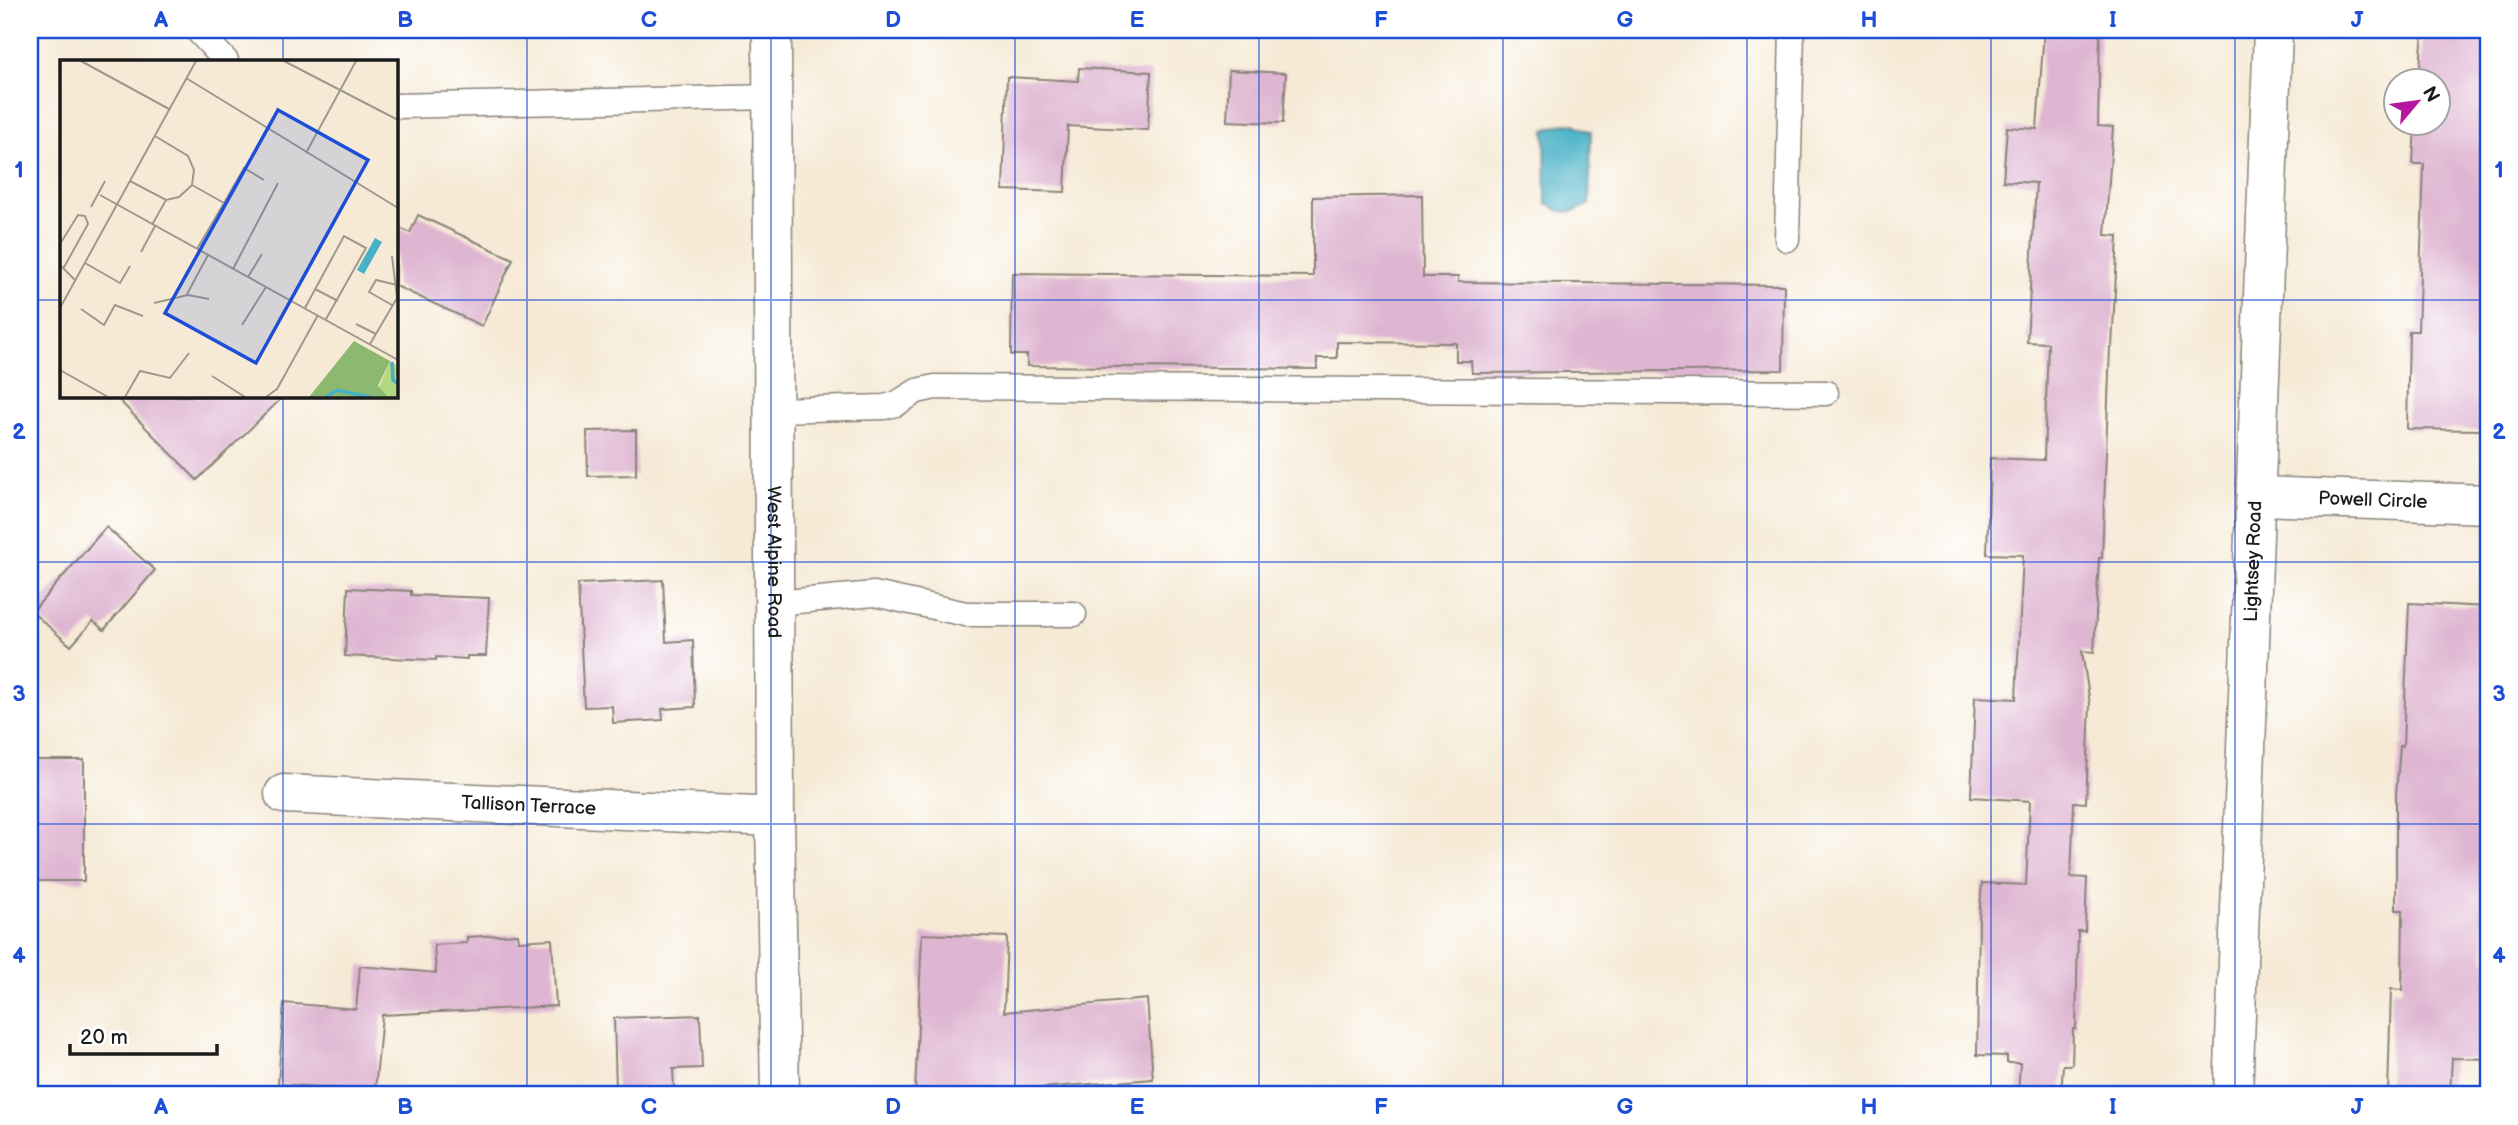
<svg xmlns="http://www.w3.org/2000/svg" width="2518" height="1125" font-family="'Balsamiq Sans',sans-serif">
	<style>
		.water { fill: #47b1c6; stroke: #326671; stroke-width: 2 }
		.building { fill: #dfb6d2 }
		.lines { fill: none; stroke-linecap: round; stroke-linejoin: round }
		.service-casing { stroke: #898379; stroke-width: 27 }
		.minor-casing { stroke: #898379; stroke-width: 41 }
		.tertiary-casing { stroke: #898379; stroke-width: 41 }
		.service { stroke: #fff; stroke-width: 24 }
		.minor { stroke: #fff; stroke-width: 38 }
		.tertiary { stroke: #fff; stroke-width: 38 }
		.grid { fill: none; stroke: #1d4ed8; stroke-width: 2; stroke-opacity: 0.55 }
		.labels { text-anchor: middle; dominant-baseline: central; stroke-width: 5; stroke-linejoin: round; paint-order: stroke }
		.street-label { font-size: 19px; fill: #1c1c1c; stroke: #fff }
		.inset-river { fill: none; stroke: #47b1c6; stroke-width: 3.5 }
		.inset-road { fill: none; stroke: #9f988c; stroke-width: 2 }
		.view { fill: #1d4ed8; fill-opacity: 0.15; stroke: #1d4ed8; stroke-width: 3.5 }
		.inset-edge { fill: none; stroke: #1c1c1c; stroke-width: 3.5 }
		.neatline { fill: none; stroke: #1d4ed8; stroke-width: 2.5 }
		.grid-label { font-size: 23px; text-anchor: middle; font-weight: bold; fill: #1d4ed8 }
	</style>
	<rect width="100%" height="100%" fill="#fff"/>
	<filter id="ink" filterUnits="userSpaceOnUse"><feTurbulence type="fractalNoise" baseFrequency=".0143" numOctaves="2"/><feDisplacementMap in="SourceGraphic" scale="14" xChannelSelector="R" yChannelSelector="G"/><feConvolveMatrix kernelMatrix="1 2 1 2 8 2 1 2 1" color-interpolation-filters="sRGB"/></filter>
	<filter id="wash" filterUnits="userSpaceOnUse"><feTurbulence type="fractalNoise" baseFrequency=".00686" numOctaves="4" result="noise"/><feDisplacementMap in="SourceGraphic" scale="28" xChannelSelector="R" yChannelSelector="G"/><feGaussianBlur stdDeviation="1.57" result="paint"/><feColorMatrix in="noise" values="0 0 0 0 0 0 0 0 0 0 0 0 0 0 0 0 0 1.4 0 .05"/><feComposite in="paint" operator="in"/></filter>
	<g filter="url(#wash)">
		<rect width="100%" height="100%" fill="#f6ead6"/>
		<path class="water" d="M1566,123L1574,124L1591,132L1589,205C1579,208 1572,214 1561,211C1555,209 1552,205 1546,204L1545,130Z"/>
		<g id="blocks">
			<g class="building">
				<path d="M2044,30H2100L2098,126L2113,127L2105,235L2118,236L2112,347H2110L2102,558H2099L2094,652L2082,651L2090,704L2086,803L2074,802L2071,877L2087,878L2085,931H2078L2076,1029H2073L2072,1065H2063L2061,1095H2018L2020,1063H2007V1056L1977,1055L1979,919L1982,883L2026,885L2030,801L1971,797L1975,697L2016,699L2023,555L1987,554L1990,458L2044,460L2048,343L2027,342L2036,183L2003,181L2007,127L2037,129Z"/>
				<path d="M2423,30H2488V144H2486L2482,221L2488,222V390H2481L2480,430L2407,429L2409,331H2418L2424,164H2413L2415,122H2438V80H2419Z"/>
				<path d="M1079,68L1151,72L1148,130L1068,126L1065,192L1003,190L1007,77L1078,81Z"/>
				<path d="M1229,70L1286,73L1283,123L1227,121Z"/>
				<path d="M1422,195L1423,277H1458V282L1784,285L1783,370L1472,373L1471,361H1456V343L1337,342V358H1317V369L1027,366V355H1011L1012,273L1313,276V197Z"/>
				<path d="M418,215L513,259L482,326L396,286V226L410,233Z"/>
				<path d="M115,396H284L197,480Z"/>
				<path d="M636,430V475L588,476L587,431Z"/>
				<path d="M106,527L155,570L104,630L93,621L71,646L32,612Z"/>
				<path d="M663,580L666,642L693,640L695,707L662,709L663,720L613,723L612,706L584,707L578,584Z"/>
				<path d="M348,588L411,591V595L489,598L486,656H467V659L436,657V660L345,656Z"/>
				<path d="M2409,603L2488,607V797L2483,917L2485,960H2488V1059L2452,1058L2450,1095H2388L2391,989L2402,990L2403,910H2396V794L2400,746H2403Z"/>
				<rect x="30" y="760" width="54" height="121"/>
				<path d="M518,934L519,941L552,939L556,1006L382,1015L375,1091L278,1084L284,1003L356,1009L360,966L436,973L434,945L467,943V937Z"/>
				<path d="M922,934L1007,937L1004,1012L1147,999L1153,1079L1001,1091V1095L915,1093Z"/>
				<path d="M700,1015L702,1068L673,1069L674,1089L616,1091L614,1018Z"/>
			</g>
		</g>
	</g>
	<g filter="url(#ink)">
		<use href="#blocks" fill-opacity="0" stroke="#898379" stroke-width="2"/>
		<g class="lines">
			<defs>
				<g id="service">
					<path d="M197,30L226,61"/>
					<path d="M396,106L773,97"/>
					<path d="M1787,239L1792,30"/>
					<path d="M774,410L884,407L896,404L917,391L935,387L1826,393"/>
					<path d="M775,603L874,594L966,614H1074"/>
				</g>
				<g id="minor">
					<path id="s1" d="M772,30L775,817L780,1095"/>
					<path id="s2" d="M2257,496L2488,504"/>
					<path id="s3" d="M284,794L775,817"/>
				</g>
				<g id="tertiary">
					<path id="s4" d="M2233,1095L2273,30"/>
				</g>
			</defs>
			<use href="#service" class="service-casing"/>
			<use href="#minor" class="minor-casing"/>
			<use href="#tertiary" class="tertiary-casing"/>
			<use href="#service" class="service"/>
			<use href="#minor" class="minor"/>
			<use href="#tertiary" class="tertiary"/>
		</g>
	</g>
	<path class="grid" d="M283,30V61M527,30V1095M771,30V1095M1015,30V1095M1259,30V1095M1503,30V1095M1747,30V1095M1991,30V1095M2235,30V1095M30,300H61M396,300H2488M283,396V1095M30,562H2488M30,824H2488"/>
	<g class="labels">
		<g class="street-label">
			<text stroke="none"><textPath href="#s2" startOffset="116">Powell Circle</textPath></text>
			<text stroke="none"><textPath href="#s1" startOffset="532">West Alpine Road</textPath></text>
			<text stroke="none"><textPath href="#s4" startOffset="534">Lightsey Road</textPath></text>
			<text stroke="none"><textPath href="#s3" startOffset="245">Tallison Terrace</textPath></text>
		</g>
	</g>
	<g transform="translate(60 60)">
		<rect width="338" height="338" fill="#f6ead6"/>
		<path d="M330,301L338,306V337H315Z" fill="#b2d882"/>
		<path d="M294,281L330,301L318,326L328,337H249Z" fill="#8db870"/>
		<path d="M315,178L322,182L304,214L297,210Z" fill="#47b1c6"/>
		<path class="inset-river" d="M332,302L333,320L338,324M266,337L277,330L310,337"/>
		<path class="inset-road" d="M21,1L109,49M224,1L338,60M126,18L338,148M246,93L296,1M70,121L106,140L119,137L132,125L134,110L128,96L95,76M132,125L164,143L184,108L204,120M40,135L338,300M31,147L45,121M92,165L106,140M0,184L18,155L25,156L28,164L3,209M137,189L164,143M81,192L95,166M25,203L60,223L70,206M0,205L15,220M173,209L218,123M188,217L202,194M255,229L278,241M126,236L148,195M94,243L128,235L149,239M332,245L309,232L316,220L337,225M0,248L136,1M245,248L284,176L306,188L266,259M21,249L44,265L55,245L83,256M296,264L316,274M182,265L206,227M310,284L337,238L332,196M0,310L48,337M152,316L185,337M65,337L80,311L110,318L129,293M206,337L217,329L258,255"/>
		<path class="view" d="M218,50L308,100L196,303L105,253Z"/>
		<rect width="338" height="338" class="inset-edge"/>
	</g>
	<rect width="2518" height="1125" fill="none" stroke="#fff" stroke-width="77"/>
	<g transform="translate(2417 102) rotate(61)"><circle r="33" fill="#ffffff" stroke="#a4a4a4" stroke-width="2"/>
	<path d="M0-5L12 26L0 18L-12 26Z" fill="#b5179e"/>
	<text y="-10" font-size="19" font-weight="bold" text-anchor="middle" fill="#1c1c1c">N</text>
	</g>
	<path d="M70 1044v10h147v-10" fill="none" stroke="#1c1c1c" stroke-width="3.5"/>
	<text x="80" y="1044" font-size="21" fill="#1c1c1c" stroke="#ffffff" stroke-width="5" paint-order="stroke">20 m</text>
	<rect x="38" y="38" width="2442" height="1048" class="neatline"/>
	<g class="grid-label">
		<text x="161" y="27">A</text>
		<text x="405" y="27">B</text>
		<text x="649" y="27">C</text>
		<text x="893" y="27">D</text>
		<text x="1137" y="27">E</text>
		<text x="1381" y="27">F</text>
		<text x="1625" y="27">G</text>
		<text x="1869" y="27">H</text>
		<text x="2113" y="27">I</text>
		<text x="2357" y="27">J</text>
		<text x="19" y="177">1</text>
		<text x="2499" y="177">1</text>
		<text x="19" y="439">2</text>
		<text x="2499" y="439">2</text>
		<text x="19" y="701">3</text>
		<text x="2499" y="701">3</text>
		<text x="19" y="963">4</text>
		<text x="2499" y="963">4</text>
		<text x="161" y="1114">A</text>
		<text x="405" y="1114">B</text>
		<text x="649" y="1114">C</text>
		<text x="893" y="1114">D</text>
		<text x="1137" y="1114">E</text>
		<text x="1381" y="1114">F</text>
		<text x="1625" y="1114">G</text>
		<text x="1869" y="1114">H</text>
		<text x="2113" y="1114">I</text>
		<text x="2357" y="1114">J</text>
	</g>
</svg>
